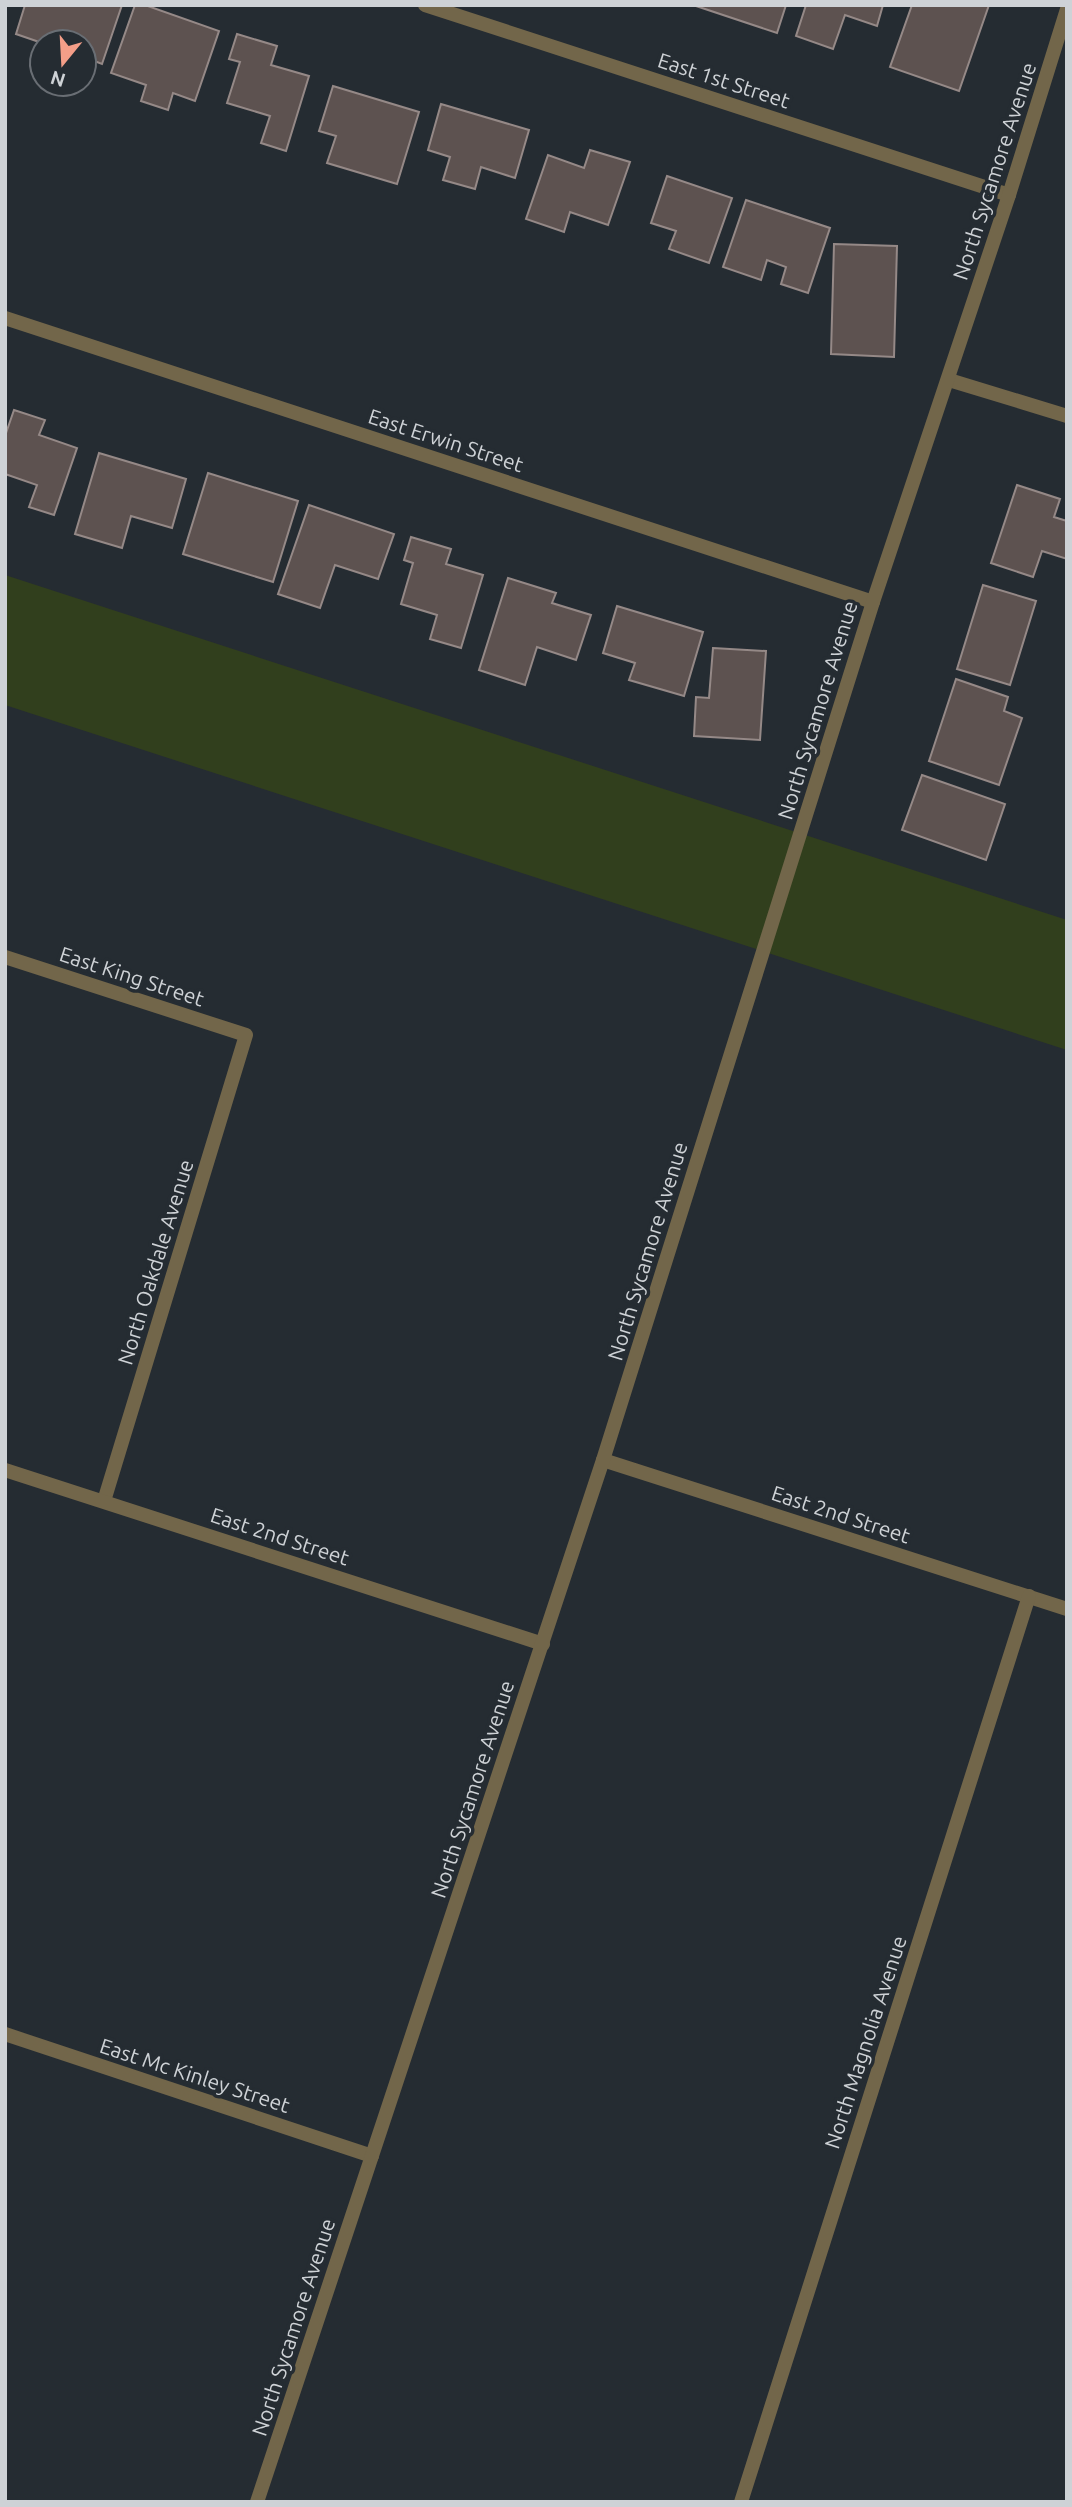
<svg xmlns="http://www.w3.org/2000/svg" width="1072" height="2507" font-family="Ubuntu,sans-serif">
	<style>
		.green { fill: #313f1d }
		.building { fill: #5d5250; stroke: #958987; stroke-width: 2 }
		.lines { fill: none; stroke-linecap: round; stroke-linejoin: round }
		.minor { stroke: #72664a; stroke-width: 14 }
		.tertiary { stroke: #72664a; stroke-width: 14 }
		.labels { text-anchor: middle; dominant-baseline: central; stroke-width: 7; stroke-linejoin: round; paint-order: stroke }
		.street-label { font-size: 21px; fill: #ced2d6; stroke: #252c32 }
	</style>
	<rect width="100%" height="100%" fill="#252c32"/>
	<path class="green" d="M5,575L1067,920V1050L5,705Z"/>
	<g class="building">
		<path d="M25,5H122L102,64L84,57V42L42,43L16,34Z"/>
		<path d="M135,5H145L219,31L195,101L173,93L168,110L141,101L146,85L111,73Z"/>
		<path d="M693,5H786L777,33Z"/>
		<path d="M806,5H883L877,26L845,15L833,49L796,36Z"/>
		<path d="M912,5H989L959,91L890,67Z"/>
		<path d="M237,34L277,46L271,65L309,76L286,151L261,143L270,116L227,103L240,62L229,59Z"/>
		<path d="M333,86L419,112L397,184L327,163L336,136L319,131Z"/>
		<path d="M441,104L529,130L515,178L481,167L475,189L443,180L450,157L428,150Z"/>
		<path d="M590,150L630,162L608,225L570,212L564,232L526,219L548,155L584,168Z"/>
		<path d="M667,176L732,198L709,263L669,249L676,231L651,223Z"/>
		<path d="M746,200L830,228L808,293L781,284L786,267L767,260L761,280L723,267Z"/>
		<path d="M834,244L897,246L894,357L831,354Z"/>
		<path d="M14,410L45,420L39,435L77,448L54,515L29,507L37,485L5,474V436Z"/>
		<path d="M99,453L186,479L172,528L131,516L122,548L75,534Z"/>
		<path d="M208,473L298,501L273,582L183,554Z"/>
		<path d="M1017,485L1060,499L1054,517L1067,521V559L1042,551L1033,577L991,563Z"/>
		<path d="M309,505L394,534L378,579L335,565L320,608L278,594Z"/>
		<path d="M411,537L451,549L446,564L483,575L461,648L430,639L437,615L401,604L413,563L404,560Z"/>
		<path d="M508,578L556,593L552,603L591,615L576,660L537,647L525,685L479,670Z"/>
		<path d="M983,585L1036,601L1010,685L957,669Z"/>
		<path d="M617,606L703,632L684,696L629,680L635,663L603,653Z"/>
		<path d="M713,648L766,651L760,740L694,736L696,697L709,698Z"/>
		<path d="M956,679L1008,697L1004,711L1022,718L999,785L929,761Z"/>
		<path d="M922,775L1005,804L986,860L902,830Z"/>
	</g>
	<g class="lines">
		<g class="minor">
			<path d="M425,5L1009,195"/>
			<path d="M5,318L873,602"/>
			<path d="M5,957L246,1035L104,1501"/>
			<path d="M603,1460L1067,1609"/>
			<path d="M5,1470L543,1644"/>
			<path d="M5,2034L372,2156"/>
			<path d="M741,2502L1029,1596"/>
		</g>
		<g class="tertiary">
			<path d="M949,380L1067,416"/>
			<path d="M257,2502L603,1460L873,602L1009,195L1067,9"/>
		</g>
	</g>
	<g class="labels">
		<g class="street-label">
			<text transform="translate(724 80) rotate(18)">East 1st Street</text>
			<text transform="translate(994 171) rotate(-72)">North Sycamore Avenue</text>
			<text transform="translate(446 440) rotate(18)">East Erwin Street</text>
			<text transform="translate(817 710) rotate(-73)">North Sycamore Avenue</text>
			<text transform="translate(132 976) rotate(18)">East King Street</text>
			<text transform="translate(647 1251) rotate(-73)">North Sycamore Avenue</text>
			<text transform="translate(155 1262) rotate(-73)">North Oakdale Avenue</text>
			<text transform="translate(841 1514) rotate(18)">East 2nd Street</text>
			<text transform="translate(280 1536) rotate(18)">East 2nd Street</text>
			<text transform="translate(472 1789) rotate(-72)">North Sycamore Avenue</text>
			<text transform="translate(865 2042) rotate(-72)">North Magnolia Avenue</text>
			<text transform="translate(195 2075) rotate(18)">East Mc Kinley Street</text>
			<text transform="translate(293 2327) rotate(-72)">North Sycamore Avenue</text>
		</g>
	</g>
	<rect width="1072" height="2507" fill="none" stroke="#ced2d6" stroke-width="14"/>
	<g transform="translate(63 63) rotate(198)"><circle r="33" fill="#252c32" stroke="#696e74" stroke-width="2"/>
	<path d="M0-5L12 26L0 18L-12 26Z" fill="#f49e88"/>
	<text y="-10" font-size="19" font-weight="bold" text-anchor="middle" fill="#ced2d6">N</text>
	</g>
</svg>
